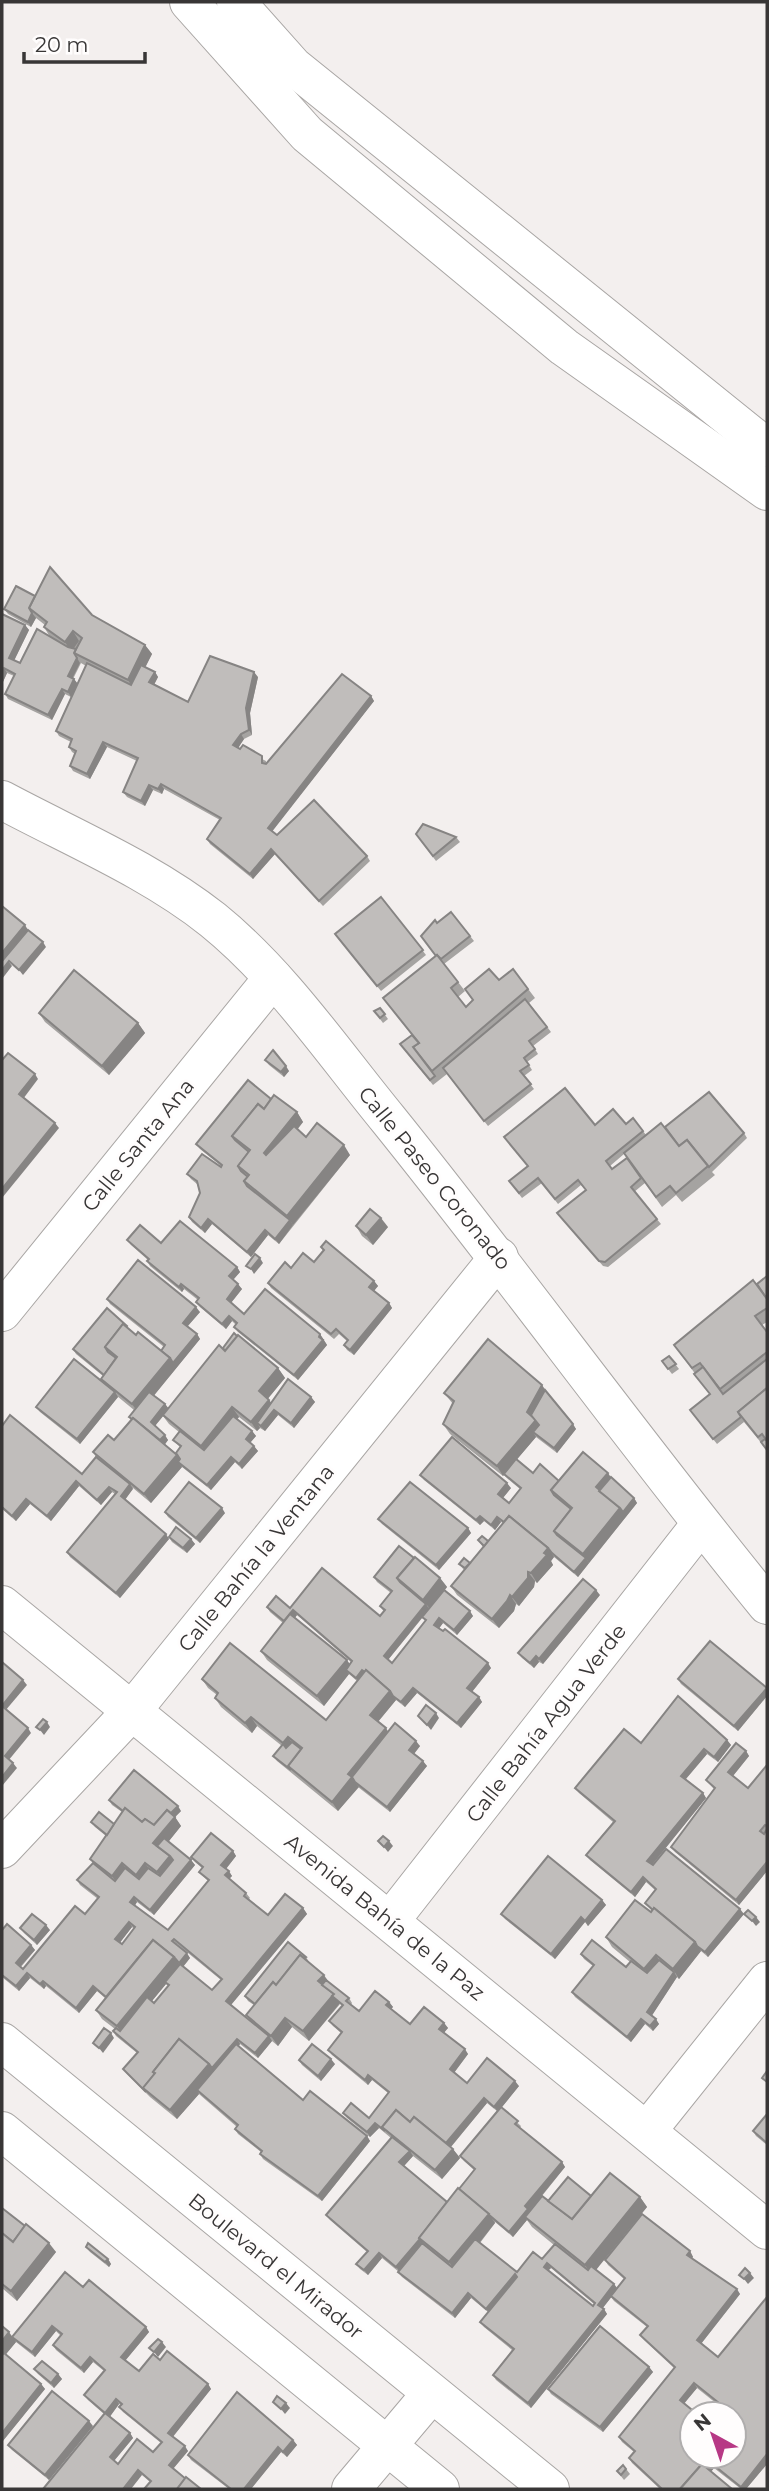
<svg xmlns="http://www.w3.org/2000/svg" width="769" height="2491" font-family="Montserrat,sans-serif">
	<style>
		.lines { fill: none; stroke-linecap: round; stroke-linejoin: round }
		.minor-casing { stroke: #a9a6a4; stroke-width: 40 }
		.major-casing { stroke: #a9a6a4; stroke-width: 40 }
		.highway-casing { stroke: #a9a6a4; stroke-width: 40 }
		.minor { stroke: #fff; stroke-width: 38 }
		.major { stroke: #fff; stroke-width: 38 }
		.highway { stroke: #fff; stroke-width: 38 }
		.wall { fill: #a5a3a1; fill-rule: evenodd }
		.shaded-wall { fill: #868483 }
		.building { fill: #c0bdbb; stroke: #868483; stroke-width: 2; fill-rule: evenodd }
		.labels { text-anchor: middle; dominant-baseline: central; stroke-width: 6; stroke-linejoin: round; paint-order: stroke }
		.street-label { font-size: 21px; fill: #383636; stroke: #fffdfd }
	</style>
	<rect width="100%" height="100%" fill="#f3efee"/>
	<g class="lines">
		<defs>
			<g id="minor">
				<path d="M2,800C73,838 150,870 213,920C281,975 333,1052 388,1119C517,1279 637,1446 767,1605"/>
				<path d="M2,1312L273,978"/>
				<path d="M2,1605L767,2230"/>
				<path d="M2,1849L131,1712L499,1257"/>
				<path d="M390,1921L701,1524"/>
				<path d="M647,2131L767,1981"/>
			</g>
			<g id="major">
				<path d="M2,2042L550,2489"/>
				<path d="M2,2131L440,2489"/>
				<path d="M351,2489L431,2394"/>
			</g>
			<g id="highway">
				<path d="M189,2L307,134L564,347L767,491"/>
				<path d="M236,2L293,66L767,448"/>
			</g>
		</defs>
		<use href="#minor" class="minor-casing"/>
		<use href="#major" class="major-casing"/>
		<use href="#highway" class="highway-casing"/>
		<use href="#minor" class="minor"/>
		<use href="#major" class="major"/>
		<use href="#highway" class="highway"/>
	</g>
	<g class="wall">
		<path d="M35,596L92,615L145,645L152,654L145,667L155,672L158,677L154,684L188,702L258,677L250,713L252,735L244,739L238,747L266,761V764L371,696L374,701L272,831L277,835L367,856L370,861L323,906L275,854L253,879L210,844L207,839L220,820L164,789L162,794L153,790L145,806L127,797L123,792L137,761L107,747L90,779L73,771L70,766L75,754L72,752L69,747L71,742L59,736L56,731L71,697L65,694L52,720L8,699L5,694L14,676L7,673L2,684V614L25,625L29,630L14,660L20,663L50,637L44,627L45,625L36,618L31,627L8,614L4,609ZM81,663L86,666L78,684L73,679Z"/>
		<path d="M416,834L456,837L460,842L436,861Z"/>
		<path d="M381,897L426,955L381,991L335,934Z"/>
		<path d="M451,912L474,941L444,964L465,991L458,997L466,1007L473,1001L465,989L499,980L513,969L535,998L529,1003L551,1032L533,1046L538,1054L527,1062L532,1070L524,1076L534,1089L488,1126L447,1074L433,1085L404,1049L412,1035L383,998L436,956L437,923Z"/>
		<path d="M380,1008L388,1019L383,1023L374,1011Z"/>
		<path d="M39,1013L138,1023L145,1033L109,1075L45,1022Z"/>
		<path d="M265,1060L289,1071L284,1077L269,1065Z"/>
		<path d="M271,1099L297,1112L303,1122L297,1130L306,1137L350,1155L279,1244L268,1235L251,1257L212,1224L205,1233L192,1222L189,1217L200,1193L197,1184L191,1179L187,1174L221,1167V1166L200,1149L196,1144Z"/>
		<path d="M633,1118L646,1135L665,1127L744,1133L747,1138L712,1172L715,1175L682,1202L676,1195L662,1207L645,1183L634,1192L661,1224L608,1267L603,1266L557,1213L586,1190L581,1185L558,1204L542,1183L522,1198L509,1181L595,1125L626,1124ZM624,1154L627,1158L612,1169L610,1166Z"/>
		<path d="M356,1226L388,1227L373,1245L362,1236Z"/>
		<path d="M127,1240L161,1243L237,1267L240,1272L233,1280L242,1289L231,1303L244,1314L320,1334L327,1345L298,1380L238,1332L234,1327L236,1325L232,1321L226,1329L200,1307L196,1302L198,1300L184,1289L182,1292L150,1266L147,1261L148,1260L131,1245Z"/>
		<path d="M321,1247L374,1281L378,1286L374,1291L389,1303L392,1308L354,1355L347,1350L344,1345L347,1341L339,1334L334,1339L271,1288L268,1283L291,1268L314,1262L323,1250Z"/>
		<path d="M767,1276V1322L762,1325L767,1332V1450L744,1422L717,1444L690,1410L710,1394L674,1345Z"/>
		<path d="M107,1299L200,1312L187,1327L197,1334L200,1339L154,1395L165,1404L168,1408L223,1348L278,1368L285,1378L268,1398L271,1403L311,1397L315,1402L294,1428L278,1415L265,1431L260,1428L257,1431L239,1417L237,1419L252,1431L256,1436L250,1443L258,1451L242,1469L235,1462L211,1490L182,1467L151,1503L133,1488L125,1500L169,1539L120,1598L70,1557L67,1552L115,1494L112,1492L101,1505L79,1486L51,1521L30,1504L16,1521L2,1509V1426L82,1474L96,1457L93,1452L114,1440L131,1420L129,1417L134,1410L117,1396L118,1397L80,1444L40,1412L36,1407L105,1384L101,1379L103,1376L76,1354L73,1349L131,1331L161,1351L164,1347L110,1304ZM163,1416L169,1424L179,1432L173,1440L180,1447L176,1453L165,1444L168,1440L155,1426Z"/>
		<path d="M669,1356L679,1369L672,1374L662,1361Z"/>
		<path d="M545,1390L576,1429L557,1453L536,1437L517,1459L533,1473L559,1481L611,1477L634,1498L637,1503L578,1577L554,1557L551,1561L553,1565L537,1583L535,1581L534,1587L519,1606L516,1604L514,1611L499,1628L457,1595L451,1586L464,1570L459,1564L470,1563L483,1547L478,1540L488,1541L503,1523L501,1522L495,1530L484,1521L480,1525L424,1480L420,1475L511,1488L503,1498L509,1503L520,1489L508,1479L504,1475L503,1476L450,1434L443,1424L453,1404L444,1393Z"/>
		<path d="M165,1512L225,1513L200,1543L168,1517Z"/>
		<path d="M378,1519L468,1528L471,1533L439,1570L382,1524Z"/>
		<path d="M169,1537L191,1539L195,1544L187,1553L172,1542Z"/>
		<path d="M414,1558L440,1578L447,1587L444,1591L473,1616L457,1635L443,1623L439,1628L491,1668L472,1692L479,1697L482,1702L461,1728L417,1693L405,1707L396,1700L378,1722L388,1732L420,1746L414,1754L427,1766L390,1812L358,1787L338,1811L277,1761L273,1756L282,1746L257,1726L252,1733L221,1707L215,1698L217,1695L208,1688L202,1679L326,1720L357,1681L349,1674L324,1706L267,1660L261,1651L283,1623L270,1612L267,1607L290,1608L380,1616L384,1612L380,1606L391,1593L377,1582L374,1577ZM297,1615L351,1662L350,1664L295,1618ZM423,1617L425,1621L392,1663L388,1660Z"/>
		<path d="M600,1595L543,1664L539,1662L534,1668L522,1658L518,1653Z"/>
		<path d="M678,1679L767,1688V1696L738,1731L681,1684Z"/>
		<path d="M727,1740L731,1745L718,1762L707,1754L686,1779L703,1793L706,1798L652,1865L744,1914L708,1957L701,1951L679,1979L677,1977L652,2015L659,2024L653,2031L645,2024L631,2042L575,1997L572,1992L593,1966L584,1959L581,1954L626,1967L630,1962L612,1947L606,1937L651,1912L652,1911L645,1903L655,1890L646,1882L635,1897L590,1860L586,1855L613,1822L579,1793L575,1788L641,1743Z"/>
		<path d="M746,1751L749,1756L733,1776L748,1788L767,1765V1871L739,1905L675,1852L671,1847L714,1789L706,1780Z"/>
		<path d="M109,1800L181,1811L175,1817L181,1826L168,1842L191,1860L195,1865L154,1915L137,1902L135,1905L168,1930L208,1881L199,1872L202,1868L195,1862L191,1857L233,1851L236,1856L226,1869L232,1876L229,1879L246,1893L250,1898L249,1899L268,1915L303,1908L307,1914L231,2005L250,2020L246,2015L254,2005L248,2001L245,1996L306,1957L309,1962L329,1983L349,1998L352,2003L351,2005L359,2011L389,2002L393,2007L391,2009L410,2024L444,2023L448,2028L444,2032L468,2054L454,2073L467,2083L519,2086L501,2108L521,2126L520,2128L562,2162L565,2167L530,2211L548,2201L591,2196L640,2197L647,2207L596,2269L617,2289L624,2279L608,2265L605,2260L690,2251L693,2257L692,2258L740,2294L701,2344L718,2357L767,2297V2464L746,2489H741L714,2468L711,2472L732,2489H660L632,2463L629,2458L634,2452L622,2442L619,2437L674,2368L644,2340L640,2335L647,2327L614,2301L611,2297L603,2308L607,2314L531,2408L496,2380L493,2375L512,2350L484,2327L480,2322L488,2312L471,2298L455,2318L402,2277L398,2272H399L382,2258L368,2275L360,2269L356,2264L367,2252L330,2220L326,2215L391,2138L379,2128L370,2137L347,2118L343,2113L369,2118L388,2093L372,2080L368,2085L332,2055L328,2050L341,2033L333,2026L329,2021L342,2006L340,2004L309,2041L292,2027L278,2046L272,2041L258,2058L240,2044L239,2046L303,2100L367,2136L370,2141L322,2201L263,2159L260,2154L261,2152L238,2134L235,2129L237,2127L199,2094L177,2119L150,2097L127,2074L123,2069L137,2053L116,2036L113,2031L115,2029L102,2019L96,2010L105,1998L97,1991L79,2013L46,1986L44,1989L30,1978L19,1991L2,1977V1930L31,1945L35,1950L21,1967L23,1969L85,1914L98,1899L80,1885L77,1880L93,1863L90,1859L106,1836L95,1827L91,1822L114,1824L122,1812L112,1805ZM132,1927L134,1929L122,1944L120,1942ZM177,1944L221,1980L212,1990L183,1967L190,1958L177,1945ZM166,1984L168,1986L154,2003L152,2001ZM487,2103L497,2111L460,2156L464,2161L474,2170L447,2202L404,2166L413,2156L442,2179L460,2158L451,2147ZM527,2220L532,2227L554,2245L542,2259L517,2272L480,2243L495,2223V2222L513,2237ZM551,2268L594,2304L593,2306L548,2270ZM697,2388L727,2412L692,2456L684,2403Z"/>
		<path d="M602,1900L606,1905L588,1926L585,1922L555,1959L505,1919L501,1914Z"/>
		<path d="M20,1928L50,1930L37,1945L24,1933Z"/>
		<path d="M299,2060L335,2064L321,2081L302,2065Z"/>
		<path d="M767,2114V2145L756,2136L753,2131Z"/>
		<path d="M2,2208L56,2252L17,2301L2,2288Z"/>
		<path d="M86,2247L108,2259L111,2264L109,2267L90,2252Z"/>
		<path d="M83,2287L146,2327L149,2332L125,2361L139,2371L160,2360L208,2384L211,2389L173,2436L188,2451L173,2469L201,2489L150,2482L142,2475L43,2489L104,2414L88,2400L84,2395L104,2371L93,2362L84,2373L56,2350L53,2345L61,2336L56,2331L35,2357L16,2342L6,2354L41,2384L45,2389L2,2442V2326L12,2337ZM119,2404L121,2405L119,2407L123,2412L161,2443L153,2452L118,2464L114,2461L133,2438L130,2433L110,2416Z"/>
		<path d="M649,2367L653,2372L603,2432L551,2394L548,2389Z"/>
		<path d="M34,2369L58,2374L62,2379L54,2388L38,2374Z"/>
		<path d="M93,2426L49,2480L12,2450L8,2445Z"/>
		<path d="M293,2440L297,2445L287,2457L281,2452L251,2489H229L191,2460L188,2455Z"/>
		<path d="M623,2465L630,2474L624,2480L617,2471Z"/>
	</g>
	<g class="shaded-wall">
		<path d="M32,613L36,618L31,627L28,622Z"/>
		<path d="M25,625L29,630L13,663L9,658Z"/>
		<path d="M73,631L79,641L71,652L65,642Z"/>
		<path d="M145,645L152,654L134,690L128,680Z"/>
		<path d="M77,658L80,663L71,681L68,676Z"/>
		<path d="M4,668L7,673L2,684V672Z"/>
		<path d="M155,672L158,677L153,687L149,682Z"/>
		<path d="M254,672L258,677L250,713L252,735L249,730L246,708Z"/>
		<path d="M74,679L78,684L71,697L68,692Z"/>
		<path d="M62,689L65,694L52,720L48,715Z"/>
		<path d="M371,696L374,701L271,833L268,828Z"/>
		<path d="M241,734L244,739L237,750L233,745Z"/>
		<path d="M103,742L107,747L90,779L87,774Z"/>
		<path d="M161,784L164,789L162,794L158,789Z"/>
		<path d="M149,785L153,790L145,806L141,801Z"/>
		<path d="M271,849L275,854L253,879L250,874Z"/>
		<path d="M25,925L31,935L9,962L12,966L2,979V953Z"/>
		<path d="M43,942L46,947L23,975L19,970Z"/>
		<path d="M138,1023L145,1033L109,1075L102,1066Z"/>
		<path d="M286,1066L289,1071L284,1077L281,1072Z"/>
		<path d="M35,1074L38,1079L23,1099L19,1094Z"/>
		<path d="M297,1112L303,1122L270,1163L264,1153Z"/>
		<path d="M55,1123L59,1128L2,1198V1189Z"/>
		<path d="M344,1145L350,1155L293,1225L287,1216Z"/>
		<path d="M381,1218L388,1227L373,1245L366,1235Z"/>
		<path d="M208,1219L212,1224L205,1233L201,1228Z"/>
		<path d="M290,1220L293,1225L279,1244L275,1239Z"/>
		<path d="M265,1230L268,1235L251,1257L247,1252Z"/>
		<path d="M260,1258L263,1263L254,1274L251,1269Z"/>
		<path d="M237,1267L240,1272L232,1281L229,1276Z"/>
		<path d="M374,1281L378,1286L373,1292L369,1287Z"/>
		<path d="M181,1284L184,1289L182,1292L179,1287Z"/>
		<path d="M238,1284L242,1289L230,1304L227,1299Z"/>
		<path d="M389,1303L392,1308L354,1355L350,1350Z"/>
		<path d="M196,1307L200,1312L186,1328L183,1323Z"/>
		<path d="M229,1316L232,1321L226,1329L222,1324Z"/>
		<path d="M197,1334L200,1339L139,1414L132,1404L170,1358Z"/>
		<path d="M320,1334L327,1345L298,1380L294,1375Z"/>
		<path d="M278,1368L285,1378L266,1401L259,1391Z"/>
		<path d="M542,1385L549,1395L535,1420L527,1412Z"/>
		<path d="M115,1392L118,1397L80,1444L77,1439Z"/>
		<path d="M311,1397L315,1402L294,1428L291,1423Z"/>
		<path d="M269,1400L276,1409L275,1410L278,1415L265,1431L257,1423L260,1428L257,1431L251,1422Z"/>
		<path d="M165,1404L169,1409L154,1427L151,1422Z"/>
		<path d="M232,1407L239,1417L208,1455L201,1446Z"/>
		<path d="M536,1420L543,1430L533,1432L536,1437L503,1476L497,1466Z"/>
		<path d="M573,1424L576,1429L557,1453L554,1448Z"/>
		<path d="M252,1431L256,1436L249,1444L246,1439Z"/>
		<path d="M165,1435L168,1440L163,1447L159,1442Z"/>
		<path d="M254,1446L258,1451L242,1469L239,1464Z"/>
		<path d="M177,1455L184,1464L178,1462L182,1467L151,1503L144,1494Z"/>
		<path d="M231,1457L235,1462L211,1490L207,1485Z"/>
		<path d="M608,1473L614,1482L599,1492L596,1487Z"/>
		<path d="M76,1481L79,1486L51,1521L47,1516Z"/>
		<path d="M507,1483L511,1488L502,1499L498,1494Z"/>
		<path d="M130,1484L133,1489L124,1501L121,1496Z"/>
		<path d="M109,1487L112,1492L101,1505L97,1500Z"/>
		<path d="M634,1498L637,1503L589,1563L583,1554L620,1508Z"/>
		<path d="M26,1499L30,1504L16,1521L12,1516Z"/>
		<path d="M222,1508L225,1513L200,1543L196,1538Z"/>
		<path d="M480,1516L484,1521L480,1525L476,1520Z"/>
		<path d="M497,1517L501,1522L495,1530L491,1525Z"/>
		<path d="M468,1528L471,1533L439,1570L436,1565Z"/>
		<path d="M166,1534L169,1539L120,1598L116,1593Z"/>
		<path d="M191,1539L195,1544L187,1553L183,1548Z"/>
		<path d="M548,1548L554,1557L551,1561L553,1565L537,1583L531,1573Z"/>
		<path d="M586,1558L589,1563L578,1577L574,1572Z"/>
		<path d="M528,1572L535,1581L534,1587L519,1606L512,1597Z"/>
		<path d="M440,1578L447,1587L430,1609L423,1600Z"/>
		<path d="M596,1590L600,1595L543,1664L539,1659Z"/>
		<path d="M510,1595L516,1604L514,1611L499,1628L492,1619Z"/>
		<path d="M426,1604L429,1609L387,1661L384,1656Z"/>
		<path d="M293,1610L297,1615L288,1626L285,1621Z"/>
		<path d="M470,1611L473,1616L457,1635L454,1630Z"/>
		<path d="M439,1618L443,1623L438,1630L434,1625Z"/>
		<path d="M536,1656L539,1662L534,1668L530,1663Z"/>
		<path d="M347,1660L353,1669L346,1670L349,1674L324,1706L317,1696Z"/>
		<path d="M488,1663L491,1668L471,1693L467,1688Z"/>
		<path d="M362,1670L366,1675L359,1683L356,1678Z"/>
		<path d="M23,1680L27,1685L5,1711L2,1706Z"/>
		<path d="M413,1688L417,1693L405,1707L401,1702Z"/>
		<path d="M767,1688V1696L738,1731L734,1726Z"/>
		<path d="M390,1691L396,1700L376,1724L370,1715Z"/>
		<path d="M479,1697L482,1702L461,1728L457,1723Z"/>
		<path d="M436,1713L439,1718L431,1730L427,1725Z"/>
		<path d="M251,1717L257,1726L252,1733L245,1723Z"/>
		<path d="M47,1722L50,1727L44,1735L40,1730Z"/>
		<path d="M28,1728L31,1733L8,1761L5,1756Z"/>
		<path d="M386,1728L392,1738L355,1782L359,1787L338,1811L332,1802L348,1774Z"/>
		<path d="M288,1737L295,1747L290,1753L283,1743Z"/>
		<path d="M727,1740L731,1745L718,1762L714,1757Z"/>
		<path d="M416,1741L420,1746L413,1755L409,1750Z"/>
		<path d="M704,1749L707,1754L684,1781L681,1776Z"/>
		<path d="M746,1751L749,1756L732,1777L728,1772Z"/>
		<path d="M423,1761L427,1766L390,1812L387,1807Z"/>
		<path d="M13,1763L17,1768L2,1786V1777Z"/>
		<path d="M703,1793L706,1798L651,1866L647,1861Z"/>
		<path d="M178,1806L181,1811L175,1817L181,1826L161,1851L153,1843L157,1830Z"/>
		<path d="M389,1841L393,1846L388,1852L384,1847Z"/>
		<path d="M233,1851L236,1856L225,1870L221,1865Z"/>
		<path d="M170,1856L176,1865L164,1881L157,1872Z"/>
		<path d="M191,1860L195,1865L154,1915L150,1910Z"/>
		<path d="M767,1862V1871L739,1905L736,1900Z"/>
		<path d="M122,1863L129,1873L119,1886L112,1876Z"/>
		<path d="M145,1863L152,1873L143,1884L136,1875Z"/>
		<path d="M229,1871L232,1876L228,1880L225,1875Z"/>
		<path d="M643,1877L646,1882L635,1897L631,1892Z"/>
		<path d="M134,1897L137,1902L134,1907L130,1902Z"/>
		<path d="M602,1900L606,1905L588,1926L585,1921Z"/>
		<path d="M303,1908L307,1914L230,2006L226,2001Z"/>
		<path d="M740,1909L744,1914L708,1957L705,1952Z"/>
		<path d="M581,1917L585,1922L555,1959L551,1954Z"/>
		<path d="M756,1917L760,1922L756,1926L752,1921Z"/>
		<path d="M129,1922L132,1927L119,1944L115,1939Z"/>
		<path d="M46,1925L50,1930L37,1945L34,1940Z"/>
		<path d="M695,1942L701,1951L679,1979L673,1969Z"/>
		<path d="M31,1945L35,1950L19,1968L16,1963Z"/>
		<path d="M187,1953L190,1958L182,1968L179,1963Z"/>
		<path d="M656,1955L662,1965L651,1978L644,1969Z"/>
		<path d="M174,1957L181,1967L165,1982L166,1984L123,2036L117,2026Z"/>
		<path d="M674,1972L677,1977L651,2017L647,2012Z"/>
		<path d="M27,1973L30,1978L19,1991L16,1986Z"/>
		<path d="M324,1975L330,1984L326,1990L318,1981Z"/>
		<path d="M43,1981L46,1986L44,1989L40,1984Z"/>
		<path d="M93,1986L97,1991L79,2013L76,2008Z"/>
		<path d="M334,1994L340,2003L309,2041L303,2031Z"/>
		<path d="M389,2002L393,2007L390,2010L386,2005Z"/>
		<path d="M285,2018L292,2027L278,2046L271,2036Z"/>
		<path d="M641,2019L645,2024L631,2042L627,2037Z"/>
		<path d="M656,2019L659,2024L653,2031L650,2026Z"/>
		<path d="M444,2023L448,2028L443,2034L439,2029Z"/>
		<path d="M111,2033L114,2038L103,2053L99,2048Z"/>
		<path d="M269,2036L272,2041L258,2058L255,2053Z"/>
		<path d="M237,2039L240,2044L199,2093L197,2090L199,2094L177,2119L170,2110L209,2064Z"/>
		<path d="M465,2049L468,2054L453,2074L450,2069Z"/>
		<path d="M331,2059L335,2064L321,2081L318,2076Z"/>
		<path d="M368,2075L372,2080L368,2085L365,2080Z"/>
		<path d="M515,2081L519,2086L498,2112L494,2107Z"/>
		<path d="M484,2098L487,2103L449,2149L445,2144Z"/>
		<path d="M375,2123L379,2128L370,2137L367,2132Z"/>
		<path d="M367,2136L370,2141L322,2201L318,2196Z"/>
		<path d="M453,2149L460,2158L442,2179L435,2170Z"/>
		<path d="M410,2151L413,2156L403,2167L399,2162Z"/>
		<path d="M562,2162L565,2167L529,2211L532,2214L525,2217L527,2220L513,2237L509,2232L525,2206Z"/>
		<path d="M640,2197L647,2207L592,2275L585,2265Z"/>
		<path d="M489,2214L495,2223L456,2272L449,2262Z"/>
		<path d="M419,2240L422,2245L400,2272L396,2267Z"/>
		<path d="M49,2243L56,2252L17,2301L11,2291Z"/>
		<path d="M690,2251L693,2257L690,2260L687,2255Z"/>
		<path d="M379,2253L382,2258L368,2275L364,2270Z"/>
		<path d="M108,2259L111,2264L109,2267L105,2262Z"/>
		<path d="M547,2263L551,2268L547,2272L544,2267Z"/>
		<path d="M750,2273L754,2278L748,2284L744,2279Z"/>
		<path d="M515,2274L518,2279L490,2314L486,2309Z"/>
		<path d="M614,2284L618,2289L601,2310L598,2305Z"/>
		<path d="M737,2289L740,2294L700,2345L697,2340Z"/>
		<path d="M468,2293L471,2298L455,2318L452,2313Z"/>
		<path d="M604,2309L607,2314L531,2408L528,2403Z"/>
		<path d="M52,2326L56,2331L35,2357L32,2352Z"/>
		<path d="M146,2327L149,2332L124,2362L121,2357Z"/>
		<path d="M9,2332L16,2342L2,2359V2341Z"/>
		<path d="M162,2342L166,2347L158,2357L154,2352Z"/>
		<path d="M90,2357L93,2362L84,2373L81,2368Z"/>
		<path d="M649,2367L653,2372L603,2432L600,2427Z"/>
		<path d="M58,2374L62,2379L54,2388L51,2383Z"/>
		<path d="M694,2383L697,2388L683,2405L680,2400Z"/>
		<path d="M41,2384L45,2389L2,2442V2433Z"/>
		<path d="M208,2384L211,2389L172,2438L168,2433Z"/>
		<path d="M116,2399L119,2404L109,2418L105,2413Z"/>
		<path d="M286,2403L290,2408L285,2414L281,2409Z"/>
		<path d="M89,2421L93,2426L49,2480L45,2475Z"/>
		<path d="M130,2433L133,2438L113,2462L110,2457Z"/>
		<path d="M293,2440L297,2445L287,2457L283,2452Z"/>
		<path d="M185,2446L188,2451L172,2470L169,2465Z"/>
		<path d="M278,2447L281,2452L251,2489H244Z"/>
		<path d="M767,2454V2464L746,2489H743L741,2487Z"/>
		<path d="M711,2463L714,2468L696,2489H688Z"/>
		<path d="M138,2470L142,2475L131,2489H123Z"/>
	</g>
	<g class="building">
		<path d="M50,567L92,615L145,645L128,680L74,653L82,638L73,631L65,642L44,627L47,622L29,608Z"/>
		<path d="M16,586L35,596L29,608L32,613L28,622L4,609Z"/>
		<path d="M2,614L25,625L9,658L20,663L37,629L68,647L76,649L74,653L77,658L68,676L74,679L68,692L62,689L48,715L5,694L15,674L4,668L2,672Z"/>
		<path d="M210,656L254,672L246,708L249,730L241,734L233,745L240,749L243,745L262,756V763L266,764L342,674L371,696L268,828L277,835L314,800L367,856L319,901L271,849L250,874L207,839L221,818L161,784L158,789L149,785L141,801L123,792L138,758L103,742L87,774L70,766L76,751L69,747L72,739L56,731L87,663L131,685L141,665L155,672L149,682L188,702Z"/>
		<path d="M423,824L456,837L433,856L416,834Z"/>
		<path d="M381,897L423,950L377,986L335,934Z"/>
		<path d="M2,906L25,925L2,953Z"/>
		<path d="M451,912L470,936L441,959L437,955L436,956L421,936L435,920L437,923Z"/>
		<path d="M28,930L43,942L19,970L9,961L2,970V961Z"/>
		<path d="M437,955L458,982L451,988L466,1007L473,1000L465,989L489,969L499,980L513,969L528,989L432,1071L413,1047L419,1043L383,998Z"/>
		<path d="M74,970L138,1023L102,1066L39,1013Z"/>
		<path d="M525,999L547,1027L529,1041L535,1049L524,1058L529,1065L520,1071L531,1084L484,1121L443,1068Z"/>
		<path d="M380,1008L385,1014L380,1018L374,1011Z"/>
		<path d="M412,1035L419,1043L413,1047L435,1076L430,1080L400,1044Z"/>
		<path d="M273,1050L286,1066L281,1072L265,1060Z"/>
		<path d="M8,1053L35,1074L19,1094L55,1123L2,1189V1060Z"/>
		<path d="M248,1080L271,1099L264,1109L258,1104L232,1136L235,1140L249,1152L238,1166L241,1171L248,1177L244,1181L247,1186L290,1220L275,1239L265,1230L247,1252L208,1219L201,1228L189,1217L200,1193L197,1181L187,1174L202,1154L221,1167L222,1165L196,1144Z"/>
		<path d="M565,1088L595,1125L613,1109L626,1124L633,1118L643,1131L606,1161L612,1169L627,1158L641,1178L631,1187L657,1219L605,1262L599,1261L557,1213L586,1190L578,1180L555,1199L538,1178L519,1193L509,1181L528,1166L504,1137Z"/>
		<path d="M709,1092L744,1133L709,1167L687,1140L679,1146L665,1127Z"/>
		<path d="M274,1095L297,1112L264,1153L266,1155L294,1126L306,1137L317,1123L344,1145L287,1216L244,1181L249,1175L238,1166L250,1150L232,1136L258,1104L264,1109Z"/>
		<path d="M661,1123L679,1146L687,1140L708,1166L676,1193L670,1186L656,1197L624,1153Z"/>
		<path d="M370,1209L381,1218L366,1235L356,1226Z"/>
		<path d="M180,1221L237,1267L229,1276L238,1284L227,1299L244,1314L265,1289L320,1334L319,1337L323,1340L294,1375L234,1327L237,1323L229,1316L222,1324L196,1302L199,1298L181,1284L179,1287L147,1261L149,1259L127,1240L140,1225L161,1243Z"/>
		<path d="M326,1241L374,1281L369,1287L389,1303L350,1350L344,1345L348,1340L336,1329L331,1334L268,1283L285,1262L291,1268L303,1253L314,1262L324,1250L321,1247Z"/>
		<path d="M255,1254L260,1258L251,1269L246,1266Z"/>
		<path d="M138,1260L196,1307L183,1323L197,1334L173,1363L170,1358L161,1351L165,1345L107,1299Z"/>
		<path d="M767,1276V1299L757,1284Z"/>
		<path d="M753,1280L767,1299V1308L755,1316L767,1332V1352L720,1389L700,1363L692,1368L674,1345Z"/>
		<path d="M107,1308L127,1326L126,1327L123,1324L105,1347L108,1352L116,1358L104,1375L73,1349Z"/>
		<path d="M123,1324L136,1335L138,1332L170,1358L132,1404L101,1379L117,1357L105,1347Z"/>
		<path d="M234,1333L238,1337L225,1351L223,1348Z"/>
		<path d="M238,1335L278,1368L259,1391L269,1400L251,1422L232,1407L201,1446L163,1415L219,1345L225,1351Z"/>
		<path d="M488,1339L542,1385L527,1412L536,1420L497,1466L443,1424L454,1401L444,1393Z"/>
		<path d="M669,1356L676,1364L668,1369L662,1361Z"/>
		<path d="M74,1359L115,1392L77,1439L36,1407Z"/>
		<path d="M767,1359V1388L738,1412L741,1417L713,1439L690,1410L710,1394L694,1374L703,1367L723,1394Z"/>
		<path d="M288,1379L311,1397L291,1423L274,1410L261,1426L257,1423Z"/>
		<path d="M767,1388V1441L762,1434L758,1437L738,1412Z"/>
		<path d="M545,1390L573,1424L554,1448L533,1432L539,1425L531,1415Z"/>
		<path d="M149,1392L165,1404L151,1422L165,1435L160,1440L133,1418L132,1419L129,1417Z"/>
		<path d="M10,1415L82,1474L96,1457L130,1484L121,1496L166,1534L116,1593L67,1552L117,1492L109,1487L97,1500L76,1481L47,1516L26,1499L12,1516L2,1507V1426Z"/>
		<path d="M233,1416L252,1431L246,1439L254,1446L239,1464L231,1457L207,1485L178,1462L180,1459L176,1453L181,1446L173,1440L180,1431L204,1450Z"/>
		<path d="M133,1418L177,1455L144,1494L93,1452L108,1435L114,1440Z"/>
		<path d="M452,1437L507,1483L498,1494L509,1503L521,1488L504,1474L516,1459L533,1473L540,1464L559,1481L551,1490L554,1495L571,1509L554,1531L557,1535L586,1558L574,1572L552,1553L548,1548L509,1516L504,1522L497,1517L491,1525L480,1516L476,1520L420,1475Z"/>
		<path d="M765,1439L767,1441V1450L761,1442Z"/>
		<path d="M583,1452L608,1473L596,1487L620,1508L583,1554L554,1531L572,1508L551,1490Z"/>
		<path d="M611,1477L634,1498L623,1512L620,1508L599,1491Z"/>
		<path d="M189,1482L222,1508L196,1538L165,1512Z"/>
		<path d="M410,1482L468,1528L436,1565L378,1519Z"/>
		<path d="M509,1516L548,1548L544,1553L547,1555L531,1573L528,1572V1578L512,1597L510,1595L507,1601L492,1619L451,1586Z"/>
		<path d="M176,1527L191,1539L183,1548L169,1537Z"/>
		<path d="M482,1536L488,1541L484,1546L478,1540Z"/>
		<path d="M399,1546L414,1558L397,1578L400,1582L426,1604L384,1656L392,1663L426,1620L422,1617L444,1590L470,1611L454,1630L439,1618L434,1625L443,1631L445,1629L488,1663L467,1688L479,1697L457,1723L413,1688L401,1702L393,1696L390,1691L366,1670L365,1672L362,1670L356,1678L346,1670L352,1661L293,1610L284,1621L267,1607L276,1596L290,1608L322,1568L380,1616L385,1610L380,1606L392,1591L374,1577Z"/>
		<path d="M415,1557L440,1578L423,1600L397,1578Z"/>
		<path d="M464,1558L470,1563L465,1568L459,1564Z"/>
		<path d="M583,1579L596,1590L539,1659L536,1656L530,1663L518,1653Z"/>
		<path d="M290,1614L347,1660L317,1696L261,1651Z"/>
		<path d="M710,1641L767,1688L734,1726L678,1679Z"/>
		<path d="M230,1643L326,1720L366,1670L390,1691L370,1715L386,1728L348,1774L352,1777L332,1802L288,1766L302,1748L288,1737L283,1743L251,1717L245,1723L215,1698L218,1693L202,1679Z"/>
		<path d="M2,1662L23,1680L2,1706Z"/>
		<path d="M678,1696L727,1740L714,1757L704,1749L681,1776L703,1793L647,1861L653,1865L666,1849L740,1909L705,1952L697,1946L695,1942L654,1908L653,1910L645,1903L656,1889L643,1877L631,1892L586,1855L615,1821L575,1788L624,1729L641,1743Z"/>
		<path d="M426,1705L436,1713L427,1725L418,1716Z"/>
		<path d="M2,1706L28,1728L5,1756L13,1763L2,1777Z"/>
		<path d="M43,1719L47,1722L40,1730L36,1727Z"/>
		<path d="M395,1723L416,1741L409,1750L423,1761L387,1807L355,1782L352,1777Z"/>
		<path d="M292,1742L301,1749L288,1766L291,1770L273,1756L283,1744L286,1748Z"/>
		<path d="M736,1743L746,1751L728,1772L748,1788L767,1765V1826L765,1825L760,1831L764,1834L767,1829V1862L736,1900L671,1847L715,1788L706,1780Z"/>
		<path d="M134,1770L178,1806L171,1813L167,1810L154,1825L145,1819L142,1822L125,1808L123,1811L109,1800Z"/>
		<path d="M125,1808L142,1822L145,1819L154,1825L167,1810L175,1817L153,1843L170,1856L157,1872L145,1863L136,1875L122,1863L112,1876L90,1859Z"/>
		<path d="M99,1812L114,1824L107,1835L91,1822Z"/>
		<path d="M211,1833L233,1851L221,1865L229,1871L225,1875L246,1893L244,1896L268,1915L285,1894L303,1908L226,2001L269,2036L255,2053L237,2039L212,2068L209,2064L179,2039L153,2072L155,2074L143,2088L146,2092L123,2069L138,2052L113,2031L116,2028L120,2031L147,1997L154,2003L169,1985L165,1982L180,1964L212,1990L222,1979L174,1939L172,1941L187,1953L179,1963L174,1957L153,1940L106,1997L93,1986L76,2008L43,1981L40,1984L27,1973L16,1986L2,1975V1930L7,1924L31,1945L16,1963L23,1969L75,1906L85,1914L99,1897L77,1880L93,1863L115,1881L125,1868L139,1879L148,1868L160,1876L173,1860L170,1856L157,1846L164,1838L191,1860L150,1910L134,1897L130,1902L168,1930L209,1880L199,1872L203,1867L191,1857ZM129,1922L135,1927L122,1944L115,1939Z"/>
		<path d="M383,1836L389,1841L384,1847L378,1841Z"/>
		<path d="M548,1856L602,1900L585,1921L581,1917L551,1954L501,1914Z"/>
		<path d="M635,1900L651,1912L654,1908L695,1942L673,1969L656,1955L644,1969L606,1937Z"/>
		<path d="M748,1910L756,1917L752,1921L744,1914Z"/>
		<path d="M32,1914L46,1925L34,1940L20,1928Z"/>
		<path d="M153,1940L174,1957L117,2026L96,2010Z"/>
		<path d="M592,1940L626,1967L631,1961L647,1973L659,1960L674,1972L647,2012L656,2019L650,2026L641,2019L627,2037L572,1992L594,1965L581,1954Z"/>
		<path d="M288,1942L306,1957L304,1958L300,1955L276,1985L273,1982L255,2004L245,1996Z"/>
		<path d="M300,1955L324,1975L318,1981L334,1994L303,2031L285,2018L271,2036L246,2015L273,1982L276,1985Z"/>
		<path d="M326,1980L349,1998L346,2001L359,2011L375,1991L389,2002L386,2005L410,2024L424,2007L444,2023L439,2029L465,2049L450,2069L467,2083L487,2058L515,2081L494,2107L484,2098L446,2143L414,2117L410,2122L396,2110L382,2127L385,2131L375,2123L367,2132L343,2113L351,2103L369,2118L389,2092L368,2075L365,2080L328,2050L342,2032L329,2021L343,2005L332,1996L334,1994L322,1985Z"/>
		<path d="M104,2028L111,2033L99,2048L93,2043Z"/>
		<path d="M179,2039L209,2064L170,2110L143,2088L155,2073L153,2072Z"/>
		<path d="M236,2044L303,2100L310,2091L367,2136L318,2196L260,2154L262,2151L235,2129L238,2125L197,2090Z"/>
		<path d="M312,2044L331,2059L318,2076L299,2060Z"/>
		<path d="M767,2071V2082L762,2078Z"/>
		<path d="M501,2107L518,2121L515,2124L562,2162L525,2206L528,2209L509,2232L459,2189L475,2169L460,2156Z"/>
		<path d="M396,2110L410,2122L414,2117L453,2149L435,2170L382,2127Z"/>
		<path d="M767,2114V2143L753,2131Z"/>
		<path d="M392,2137L410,2151L399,2162L447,2202L419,2238L422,2243L419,2240L396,2267L379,2253L364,2270L356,2264L368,2251L326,2215Z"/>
		<path d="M610,2173L640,2197L585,2265L525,2217L542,2196L572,2219Z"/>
		<path d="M568,2177L591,2196L572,2219L548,2201Z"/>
		<path d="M458,2188L489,2214L449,2262L419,2238Z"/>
		<path d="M2,2208L25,2226L13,2242L2,2233Z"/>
		<path d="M642,2214L690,2251L687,2255L737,2289L697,2340L718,2357L767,2297V2454L741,2487L711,2463L707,2468L702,2464L680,2489H662L629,2458L635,2451L619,2437L675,2367L640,2335L648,2326L611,2296L625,2278L605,2260ZM694,2383L729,2411L726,2414H734V2456H692V2414H697L680,2400Z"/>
		<path d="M26,2224L49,2243L11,2291L2,2284V2233L13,2242Z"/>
		<path d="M475,2239L517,2272L533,2252L542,2259L555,2244L588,2270L591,2266L614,2284L598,2305L604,2309L528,2403L493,2375L514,2349L480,2322L517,2277L515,2274L486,2309L468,2293L452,2313L398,2272L422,2243L452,2267ZM547,2263L595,2303L593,2306L544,2267Z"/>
		<path d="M88,2243L108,2259L105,2262L86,2247Z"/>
		<path d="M745,2268L750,2273L744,2279L739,2275Z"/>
		<path d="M65,2272L83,2287L89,2280L146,2327L121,2357L139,2371L153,2354L160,2360L167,2351L208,2384L168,2433L185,2446L169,2465L186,2479L177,2489H144L151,2481L138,2470L123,2489H43L105,2413L130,2433L110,2457L118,2464L137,2439L153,2452L162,2442L119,2407L122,2404L116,2399L105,2413L84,2395L105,2370L90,2357L81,2368L53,2345L62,2334L52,2326L32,2352L12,2337Z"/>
		<path d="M2,2326L9,2332L2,2341Z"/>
		<path d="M600,2326L649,2367L600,2427L548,2389Z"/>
		<path d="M158,2339L162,2342L154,2352L149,2348Z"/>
		<path d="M4,2353L41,2384L2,2433V2355Z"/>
		<path d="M42,2361L58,2374L51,2383L34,2369Z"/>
		<path d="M52,2391L89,2421L45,2475L8,2445Z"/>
		<path d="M237,2392L293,2440L283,2452L278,2447L244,2489H231L188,2455Z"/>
		<path d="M277,2396L286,2403L281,2409L273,2402Z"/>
		<path d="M702,2464L732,2489H680Z"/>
		<path d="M623,2465L626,2469L621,2475L617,2471Z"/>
		<path d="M186,2477L201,2489H177Z"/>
	</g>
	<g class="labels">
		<g class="street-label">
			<text transform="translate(138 1145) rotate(-51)">Calle Santa Ana</text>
			<text transform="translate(435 1178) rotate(51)">Calle Paseo Coronado</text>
			<text transform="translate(256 1558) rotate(-51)">Calle Bahía la Ventana</text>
			<text transform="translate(546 1723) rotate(-52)">Calle Bahía Agua Verde</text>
			<text transform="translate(385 1917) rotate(39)">Avenida Bahía de la Paz</text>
			<text transform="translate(276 2266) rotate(39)">Boulevard el Mirador</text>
		</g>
	</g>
	<rect width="769" height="2491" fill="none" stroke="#383636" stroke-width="7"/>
	<g transform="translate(713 2435) rotate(320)"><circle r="33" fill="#fffdfd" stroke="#afadad" stroke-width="2"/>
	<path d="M0-5L12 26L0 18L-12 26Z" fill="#b73885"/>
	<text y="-10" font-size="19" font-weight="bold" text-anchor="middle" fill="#383636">N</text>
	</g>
	<path d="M24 52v10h121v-10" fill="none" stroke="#383636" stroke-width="3.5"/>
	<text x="35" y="52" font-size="21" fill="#383636" stroke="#fffdfd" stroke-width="5" paint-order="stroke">20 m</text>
</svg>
